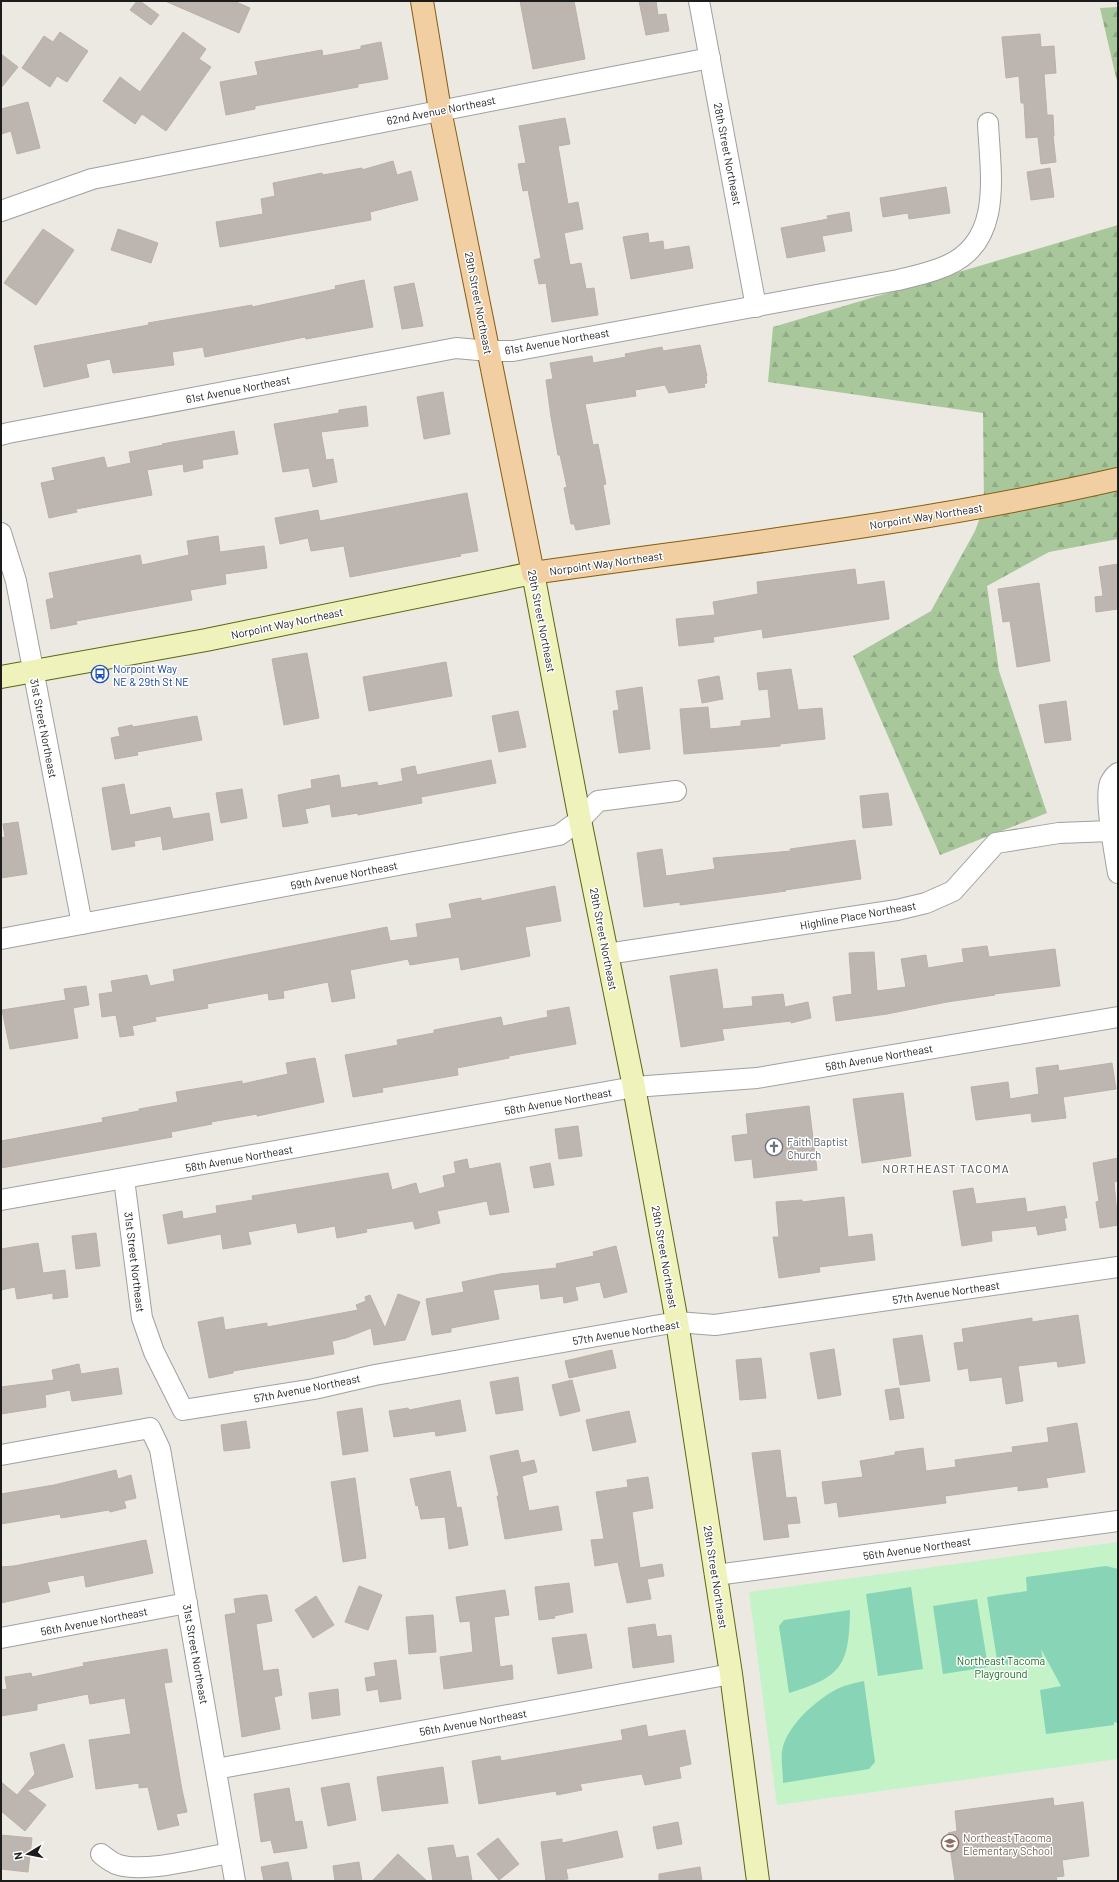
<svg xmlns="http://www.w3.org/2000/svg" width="1119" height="1882" font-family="Barlow,sans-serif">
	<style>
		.forest { fill: url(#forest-firs) }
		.park { fill: #c3f3c7 }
		.pitch { fill: #88d4b7 }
		.building { fill: #bcb5b0; stroke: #bcb0a7 }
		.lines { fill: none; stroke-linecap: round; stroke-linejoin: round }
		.street-casing { stroke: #a0a0a0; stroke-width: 22 }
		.secondary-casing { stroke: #5c6610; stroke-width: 24 }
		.primary-casing { stroke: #845e0f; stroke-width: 24 }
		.street { stroke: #fff; stroke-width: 20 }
		.secondary { stroke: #eff2bb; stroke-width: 22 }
		.primary { stroke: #f1cfa2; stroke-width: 22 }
		.labels { text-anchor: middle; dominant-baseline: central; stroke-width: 3; stroke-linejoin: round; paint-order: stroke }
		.street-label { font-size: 11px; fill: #1c1c1c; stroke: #fff }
		.transit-label { font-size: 11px; fill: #164399; stroke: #fff; text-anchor: start }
		.worship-label { font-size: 11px; fill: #5b616d; stroke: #fff; text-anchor: start }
		.park-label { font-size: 11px; fill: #166d1e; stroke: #fff }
		.education-label { font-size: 11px; fill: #785e54; stroke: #fff; text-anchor: start }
		.neighbourhood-label { font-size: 12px; letter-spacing: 1px; fill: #4f4f4f; stroke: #fff }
	</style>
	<defs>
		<pattern id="forest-firs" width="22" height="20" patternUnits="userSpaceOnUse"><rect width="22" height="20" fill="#a8c79b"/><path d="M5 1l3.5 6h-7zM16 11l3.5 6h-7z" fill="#90aa85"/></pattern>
	</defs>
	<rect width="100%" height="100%" fill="#ece9e2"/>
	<g class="forest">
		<path d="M1118,7V86L1100,8Z"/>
		<path d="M1118,225V539L1049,552L987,586L999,671L1047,813L940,855L853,656L931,611L975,531L984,507L983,413L768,382L773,327Z"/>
	</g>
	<path class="park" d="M1118,1542V1759L777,1805L749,1592Z"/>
	<g class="pitch">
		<path d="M1106,1566L1118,1569V1723L1114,1722V1725L1046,1734L1040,1690L1061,1686L1041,1649L1043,1659L998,1666L987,1597L1027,1591L1026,1577Z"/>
		<path d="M911,1587L923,1669L878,1676L866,1594Z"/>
		<path d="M977,1599L988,1667L943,1674L933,1606Z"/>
		<path d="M850,1610C849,1665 842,1677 789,1693L779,1626L784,1620Z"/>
		<path d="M864,1681L875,1762L869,1769L783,1783C783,1773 781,1762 782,1752C785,1727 816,1700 837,1689C845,1685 855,1683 864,1681Z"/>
	</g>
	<g class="building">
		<path d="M137,1H140L159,15L151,25L130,10Z"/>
		<path d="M165,1H234L250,8L239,33Z"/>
		<path d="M520,1H574L585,59L533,69Z"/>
		<path d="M639,1H656L658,15L666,14L669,31L646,35Z"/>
		<path d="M60,32L88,51L67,82L57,76L50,87L22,68L44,36L53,42Z"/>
		<path d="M183,32L206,49L199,59L211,67L166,131L142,114L135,124L103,101L120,77L140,92Z"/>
		<path d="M1040,34L1041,47L1054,46L1056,73L1044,74L1047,115H1053L1054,136H1053L1056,162L1041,164L1038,137L1026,138L1024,103H1021L1019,76L1006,78L1002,37Z"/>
		<path d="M381,42L388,79L358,84V87L255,106V109L226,115L220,82L258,75L255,62L322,50L323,56L361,49V46Z"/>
		<path d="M1,54L18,67L1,88Z"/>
		<path d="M28,102L40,148L17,154L11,131L1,134V109Z"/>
		<path d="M565,118L570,144L558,146L568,204L578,202L583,229L564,233L570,265L581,263L586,289L594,288L598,315L552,322L546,283L539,284L534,260L541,258L528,190L523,191L518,164L526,163L519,126Z"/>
		<path d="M393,161L397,175L411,171L418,200L370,212L371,220L220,247L216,222L263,214L261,199L275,196L273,183L322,173L323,175L362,168V170Z"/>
		<path d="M1050,168L1054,197L1031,200L1027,172Z"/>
		<path d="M946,187L950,213L909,219L908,213L883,217L880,198Z"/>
		<path d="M849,212L852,231L822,236L825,251L787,258L781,228L828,219L827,216Z"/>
		<path d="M43,229L74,250L36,305L4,283Z"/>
		<path d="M118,229L158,243L151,263L111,250Z"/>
		<path d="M648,233L649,243L663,241L664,250L689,246L693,268L631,279L623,237Z"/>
		<path d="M364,280L373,327L306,339L305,337L205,357L203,347L172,352L174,365L113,373L110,359L86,364L89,377L44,387L34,346L149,325L148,323L252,305V307L336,289L335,286Z"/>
		<path d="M414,283L423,326L402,329L394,287Z"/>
		<path d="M700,345L707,376H706L707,383L704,384L705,387L669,393L665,385L635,390L636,396L585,404L593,445L598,444L606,484L603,485L610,524L576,530L574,524H571L564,488L567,487L560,455H558L551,417L546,380L553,379L550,363L592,356L593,363L626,357L625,354L662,347L663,351Z"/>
		<path d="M443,392L450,434L424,439L417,397Z"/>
		<path d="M366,406L368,426L321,432L326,460L333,459L337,482L313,487L309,468L283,472L274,424L339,413V410Z"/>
		<path d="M234,431L238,454L202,460L203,468L184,472L183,464L147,470L152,495L76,509L77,512L49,518L41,483L55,480L52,468L104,457L107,468L131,463L129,452L163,445L162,444Z"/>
		<path d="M467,493L478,551L460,554L461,556L350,577L344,546L311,551L308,538L280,544L275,518L318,510L320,521Z"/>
		<path d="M218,536L220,552L264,546L267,568L225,574L226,584L190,590L192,600L76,621L77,624L51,629L46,600L54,598L49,573L140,555L142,565L189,555L187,541Z"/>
		<path d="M1118,564V609L1096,612L1095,597L1103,596L1099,567Z"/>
		<path d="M855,569L857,585L884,581L889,619L763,638L762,629L713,637L714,642L679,646L676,619L715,615L713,602L758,594L757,582Z"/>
		<path d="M1039,583L1050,661L1017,667L1010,621L1003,622L998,589Z"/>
		<path d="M307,653L319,718L284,725L272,659Z"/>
		<path d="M446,662L452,696L369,711L363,677Z"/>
		<path d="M791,669L798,710L822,708L825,739L780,744V746L684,754L680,709L708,707L710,729L741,726V721L771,718L768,689L759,690L757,673Z"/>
		<path d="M719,676L723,699L702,703L698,680Z"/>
		<path d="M642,687L650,749L619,753L613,711L619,710L616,691Z"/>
		<path d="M1066,701L1071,740L1045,743L1039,705Z"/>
		<path d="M518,711L526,747L499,752L492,716Z"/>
		<path d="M197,716L202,740L137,752L138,755L115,759L111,738L120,736L118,728L132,725L133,727Z"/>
		<path d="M491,760L496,783L421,797L422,803L358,815V813L332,817L330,804L305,809L308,823L283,827L278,795L312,788L311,780L339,775L341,788L377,782L378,786L403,781L401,769L415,766L417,775Z"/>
		<path d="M124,784L130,815L170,807L173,819L209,813L213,840L163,850L161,836L134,841L135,846L112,850L102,788Z"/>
		<path d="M242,789L247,818L221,823L216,793Z"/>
		<path d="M888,793L892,825L863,828L860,796Z"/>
		<path d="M18,822L27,874L1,878V838L5,837L3,824Z"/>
		<path d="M855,840L861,879L785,890L786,891L680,905V902L644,907L637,853L662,849L666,876L715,869L713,858L791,851L790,849Z"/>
		<path d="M555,886L561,921L525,927L530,956L461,970L459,957L410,965L408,959L350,970L355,998L332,1002L328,982L283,991L284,998L269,1000L268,993L207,1004L208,1008L155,1017L156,1021L132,1026L134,1035L120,1037L116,1015L102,1017L99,994L113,992L111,981L147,975L150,986L175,981L173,970L387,927L390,941L418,937L416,924L452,918L449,904L481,898V901Z"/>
		<path d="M987,946L989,957L1055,949L1060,986L994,994L995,995L947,1002L887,1014L836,1021L833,997L852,994L849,953L874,952L877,991L906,987L901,959L926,955L928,968L964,962L962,949Z"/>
		<path d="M717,969L723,1009L753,1006L752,997L783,994L785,1007L808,1002L811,1018L791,1023V1021L722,1029L724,1040L681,1047L670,976Z"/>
		<path d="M86,986L89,1005L73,1008L78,1038L10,1049L2,1010L66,1000L64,989Z"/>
		<path d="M569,1007L576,1044L509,1056V1058L457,1068L458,1075L382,1088L383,1092L353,1097L345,1055L398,1045L397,1040L434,1033V1030L501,1017L503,1026L548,1017L547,1011Z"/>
		<path d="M315,1058L324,1102L257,1116V1114L211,1122L212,1124L171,1132L172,1137L1,1168V1141L103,1122L102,1118L139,1111V1109L178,1102L176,1092L242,1081V1084L288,1074L286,1063Z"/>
		<path d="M1112,1063L1116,1089L1063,1097L1066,1118L1032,1122L1031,1113L976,1120L971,1087L1008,1082L1010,1099L1039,1094L1036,1068L1058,1065L1059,1071Z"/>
		<path d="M903,1093L911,1156L862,1163L853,1099Z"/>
		<path d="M809,1106L817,1170L754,1178L752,1159L735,1161L732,1136L748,1134L746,1114Z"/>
		<path d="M578,1126L582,1156L559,1159L555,1129Z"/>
		<path d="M1118,1158V1181L1114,1182L1118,1225L1100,1228L1096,1202L1099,1201L1093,1163Z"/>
		<path d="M467,1159L469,1169L500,1163L509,1212L490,1215L487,1201L437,1211L440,1223L415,1229L413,1221L366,1229L367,1232L337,1238L335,1226L298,1233L296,1223L248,1232L251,1244L223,1249L221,1234L168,1244L163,1215L182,1211L183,1219L217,1213L216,1206L253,1200L252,1196L388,1173L392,1190L416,1183L419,1194L445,1187L443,1176L456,1173L454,1162Z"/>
		<path d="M550,1163L554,1185L534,1188L530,1167Z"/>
		<path d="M973,1188L976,1204L1025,1198L1027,1212L1065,1206L1067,1218H1064L1066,1230L1038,1235L1036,1226L991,1231L992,1241L962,1246L953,1191Z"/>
		<path d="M844,1197L848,1237L872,1234L875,1260L819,1267L820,1272L779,1278L773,1237H779L776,1202L802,1200V1202Z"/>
		<path d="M96,1233L100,1266L76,1269L72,1236Z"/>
		<path d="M38,1243L43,1273L65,1270L68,1297L53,1299V1293L17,1299L15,1287L1,1290V1249Z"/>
		<path d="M616,1246L627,1292L604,1298L600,1282L575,1287L578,1300L564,1303L563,1296L541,1299L539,1284L493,1290L499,1319L451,1328V1332L432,1335L426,1299L464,1292L462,1282L500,1274L557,1268L556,1264L594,1256L593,1252Z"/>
		<path d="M398,1294L420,1302L405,1340L374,1345L371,1328L346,1338L332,1341L334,1354L233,1371V1373L209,1378L198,1322L223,1317L225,1330L267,1323V1327L358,1310L356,1305L366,1301L365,1297L370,1295L385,1328Z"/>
		<path d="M1078,1315L1085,1363L1058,1367L1057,1361L1018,1366L1023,1401L1006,1404L1002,1377L970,1381L968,1368L958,1370L954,1343L964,1342L962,1329L1032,1318V1322Z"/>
		<path d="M922,1335L930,1381L900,1385L893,1339Z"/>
		<path d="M834,1349L841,1395L818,1399L810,1353Z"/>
		<path d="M612,1350L616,1368L569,1378L565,1361Z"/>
		<path d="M761,1358L766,1398L740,1400L736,1360Z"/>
		<path d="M79,1364L81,1374L118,1368L122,1394L72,1401L70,1390L45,1395L46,1407L1,1414V1387L54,1380L52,1370Z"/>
		<path d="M518,1377L523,1410L496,1414L490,1382Z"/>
		<path d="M572,1380L580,1411L560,1416L552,1385Z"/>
		<path d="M899,1388L904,1418L890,1420L885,1390Z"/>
		<path d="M460,1400L466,1431L436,1436L435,1431L394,1437L389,1411L408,1408L409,1410Z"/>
		<path d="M362,1408L368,1451L343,1455L337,1412Z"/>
		<path d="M629,1411L636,1442L593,1451L586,1420Z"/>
		<path d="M246,1421L250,1448L224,1451L221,1425Z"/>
		<path d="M1077,1423L1085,1472L1046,1478L1048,1487L1018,1491V1486L945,1496L946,1503L839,1517L837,1502L825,1504L822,1482L863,1477L860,1461L895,1455V1452L923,1448L926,1471L956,1467L955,1460L1013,1452L1012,1447L1049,1442L1047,1428Z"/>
		<path d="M518,1450L521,1463L534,1460L537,1472L522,1476L529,1511L558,1506L562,1530L505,1539L497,1496H499L490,1456Z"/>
		<path d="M780,1450L786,1498L796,1497L800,1523L787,1524L789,1537L764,1540L752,1453Z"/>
		<path d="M116,1470L118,1479L131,1475L136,1498L124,1501L126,1508L110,1512L109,1510L61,1518L60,1514L1,1524V1494L54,1485Z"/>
		<path d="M450,1471L457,1508L461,1507L468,1545L449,1549L445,1517L421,1519L418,1505L416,1506L410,1479Z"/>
		<path d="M648,1477L653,1508L632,1512L640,1568L662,1564L664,1576L647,1579L651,1599L627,1603L618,1562L595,1566L591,1540L604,1539L596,1492L628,1487L627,1480Z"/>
		<path d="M355,1478L366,1558L343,1562L331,1482Z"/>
		<path d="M146,1540L153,1573L86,1587L84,1575L47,1582L50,1592L1,1603V1567L14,1566Z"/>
		<path d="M569,1583L573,1612L554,1616L555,1618L539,1620L535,1587Z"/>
		<path d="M359,1586L382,1595L368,1630L345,1622Z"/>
		<path d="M505,1590L509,1615L494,1617L500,1667L512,1665L513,1679L444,1689L440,1657L473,1652L470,1621L460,1622L456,1597Z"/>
		<path d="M261,1595H267L272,1621L256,1624L263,1671L278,1669L282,1695L274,1697L280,1729L242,1737L225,1615L236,1613L234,1599Z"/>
		<path d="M316,1596L334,1625L313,1638L295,1610Z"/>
		<path d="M433,1615L436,1652L409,1654L406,1617Z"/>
		<path d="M655,1624L657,1637L671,1635L674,1662L633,1668L628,1628Z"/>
		<path d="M586,1634L592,1668L558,1674L552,1638Z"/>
		<path d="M167,1649L172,1682L164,1683L182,1790L187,1812L176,1814L179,1825L158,1830L148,1787L139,1788V1783L96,1789L89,1740L131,1734L125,1698L90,1704L88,1694L37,1704V1710L1,1716V1690L7,1689L5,1677L31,1673L32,1677L84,1666L83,1663Z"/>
		<path d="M396,1660L401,1699L380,1702L378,1689L367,1691L365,1678L376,1676L374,1663Z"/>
		<path d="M338,1689L340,1715L312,1719L309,1693Z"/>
		<path d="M646,1725L648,1737L685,1730L691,1764L679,1767L681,1778L645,1785L642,1774L580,1784L582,1790L557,1795L556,1791L479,1804L472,1761L500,1756L501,1761L623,1740L621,1730Z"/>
		<path d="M64,1744L73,1777L27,1790L46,1805L25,1831L1,1811V1782L17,1795L35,1774L30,1753Z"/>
		<path d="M443,1767L448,1803L382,1811L377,1777Z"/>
		<path d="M349,1783L356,1820L328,1826L321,1788Z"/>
		<path d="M289,1788L295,1822L302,1821L307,1848L274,1853L271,1840L261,1842L254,1794Z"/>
		<path d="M1053,1798L1054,1806L1083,1802L1089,1856L1062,1860L1064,1876L1056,1877L1057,1881H955L948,1833L957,1831L955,1811Z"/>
		<path d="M678,1822L682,1844L657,1849L653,1827Z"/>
		<path d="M617,1831L623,1857L566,1869L568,1879L546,1881L541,1842L562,1839V1843Z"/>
		<path d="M1,1835L32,1838L28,1872L1,1869Z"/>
		<path d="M498,1838L519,1864L499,1880L477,1854Z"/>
		<path d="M453,1845L456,1858L468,1856L472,1881H433L428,1848Z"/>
		<path d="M398,1854L427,1881H372Z"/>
		<path d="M288,1862L292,1881H264L261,1867Z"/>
		<path d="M359,1862L362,1881H335L333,1866Z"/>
		<path d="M700,1867L702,1881H659V1874Z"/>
	</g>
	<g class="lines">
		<defs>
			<g id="street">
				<path d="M699,1L756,307"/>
				<path d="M1,211L92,179L710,58"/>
				<path d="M1,435L8,433L456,348L489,351H513L898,280C915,276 933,272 948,265C1004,240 990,172 988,123"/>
				<path d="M1,533L16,581L82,924"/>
				<path d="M1118,773C1115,775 1112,779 1110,783C1104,797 1115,855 1118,873"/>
				<path d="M1,939L559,835L580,820L598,801L676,791"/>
				<path d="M607,954L897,910L926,903L953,891L996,843L1059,833L1111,831"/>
				<path d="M124,1179L142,1318L154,1352L183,1410L314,1389L375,1375L677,1322L715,1325L1118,1267"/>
				<path d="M1,1200L634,1087L757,1078L1118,1017"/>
				<path d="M1,1455L150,1428L160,1449L235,1881"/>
				<path d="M716,1575L1118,1521"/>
				<path d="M1,1638L187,1603"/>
				<path d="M216,1769L731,1674"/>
				<path d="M101,1854C106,1858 112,1863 119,1865C147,1873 200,1858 230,1853"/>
			</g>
			<path id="secondary" d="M1,677L206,640L533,573L580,820L634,1087L677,1322L731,1674L758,1881"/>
			<path id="primary" d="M422,1L440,110L533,573C729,545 926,523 1118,479"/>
		</defs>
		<use href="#street" class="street-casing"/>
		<use href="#secondary" class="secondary-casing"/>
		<use href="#primary" class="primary-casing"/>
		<use href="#street" class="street"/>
		<use href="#secondary" class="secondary"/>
		<use href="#primary" class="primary"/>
	</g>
	<defs>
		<symbol id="bus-ring" viewBox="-11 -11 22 22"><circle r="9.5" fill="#fff" stroke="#1a4fb4" stroke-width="1.5"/><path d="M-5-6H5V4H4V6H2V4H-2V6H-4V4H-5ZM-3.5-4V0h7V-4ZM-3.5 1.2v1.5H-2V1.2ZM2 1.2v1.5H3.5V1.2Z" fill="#1a4fb4"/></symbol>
		<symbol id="church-ring" viewBox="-11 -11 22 22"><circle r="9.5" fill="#fff" stroke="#6b7280" stroke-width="1.5"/><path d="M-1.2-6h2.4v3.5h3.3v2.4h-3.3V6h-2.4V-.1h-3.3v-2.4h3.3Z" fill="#6b7280"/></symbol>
		<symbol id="school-ring" viewBox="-11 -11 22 22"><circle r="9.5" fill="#fff" stroke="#8d6e63" stroke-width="1.5"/><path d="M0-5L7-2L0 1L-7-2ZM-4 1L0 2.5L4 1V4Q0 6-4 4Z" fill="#8d6e63"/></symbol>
	</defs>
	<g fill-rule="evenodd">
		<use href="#bus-ring" x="90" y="664" width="20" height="20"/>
		<use href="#church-ring" x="764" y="1137" width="20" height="20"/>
		<use href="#school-ring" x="940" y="1833" width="20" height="20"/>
	</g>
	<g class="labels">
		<g class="street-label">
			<text transform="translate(441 110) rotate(-11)">62nd Avenue Northeast</text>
			<text transform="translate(728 154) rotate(79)">28th Street Northeast</text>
			<text transform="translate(479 303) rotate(79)">29th Street Northeast</text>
			<text transform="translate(557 341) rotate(-10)">61st Avenue Northeast</text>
			<text transform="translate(238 389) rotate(-11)">61st Avenue Northeast</text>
			<text transform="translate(926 516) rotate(-9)">Norpoint Way Northeast</text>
			<text transform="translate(606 563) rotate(-8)">Norpoint Way Northeast</text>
			<text transform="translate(542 621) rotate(79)">29th Street Northeast</text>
			<text transform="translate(287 623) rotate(-12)">Norpoint Way Northeast</text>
			<text transform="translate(44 728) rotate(79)">31st Street Northeast</text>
			<text transform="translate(344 875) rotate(-11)">59th Avenue Northeast</text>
			<text transform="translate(858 915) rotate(-10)">Highline Place Northeast</text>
			<text transform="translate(604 939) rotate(79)">29th Street Northeast</text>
			<text transform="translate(879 1057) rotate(-10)">58th Avenue Northeast</text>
			<text transform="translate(558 1101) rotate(-10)">58th Avenue Northeast</text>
			<text transform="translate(239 1158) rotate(-10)">58th Avenue Northeast</text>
			<text transform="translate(665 1257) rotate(80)">29th Street Northeast</text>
			<text transform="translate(135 1262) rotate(83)">31st Street Northeast</text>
			<text transform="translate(946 1292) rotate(-8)">57th Avenue Northeast</text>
			<text transform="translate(626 1332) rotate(-9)">57th Avenue Northeast</text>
			<text transform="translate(307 1388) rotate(-11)">57th Avenue Northeast</text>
			<text transform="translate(917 1548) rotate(-8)">56th Avenue Northeast</text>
			<text transform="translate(716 1577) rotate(81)">29th Street Northeast</text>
			<text transform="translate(94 1621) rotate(-11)">56th Avenue Northeast</text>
			<text transform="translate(196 1654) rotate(80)">31st Street Northeast</text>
			<text transform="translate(473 1722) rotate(-10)">56th Avenue Northeast</text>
		</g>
		<g class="transit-label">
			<text x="113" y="668">Norpoint Way<tspan x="113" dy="13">NE &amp; 29th St NE</tspan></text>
		</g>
		<g class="worship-label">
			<text x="787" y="1141">Faith Baptist<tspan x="787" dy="13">Church</tspan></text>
		</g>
		<g class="park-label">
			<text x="1001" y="1660">Northeast Tacoma<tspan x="1001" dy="13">Playground</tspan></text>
		</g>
		<g class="education-label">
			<text x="963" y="1837">Northeast Tacoma<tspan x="963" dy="13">Elementary School</tspan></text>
		</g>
		<g class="neighbourhood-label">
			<text x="946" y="1168">NORTHEAST TACOMA</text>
		</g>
	</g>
	<rect width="1119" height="1882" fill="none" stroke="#1c1c1c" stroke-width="4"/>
	<g transform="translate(28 1854) rotate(260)" stroke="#ffffff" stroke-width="3" paint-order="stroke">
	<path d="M0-3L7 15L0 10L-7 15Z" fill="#1c1c1c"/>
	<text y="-6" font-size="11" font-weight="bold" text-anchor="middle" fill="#1c1c1c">N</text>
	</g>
</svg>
